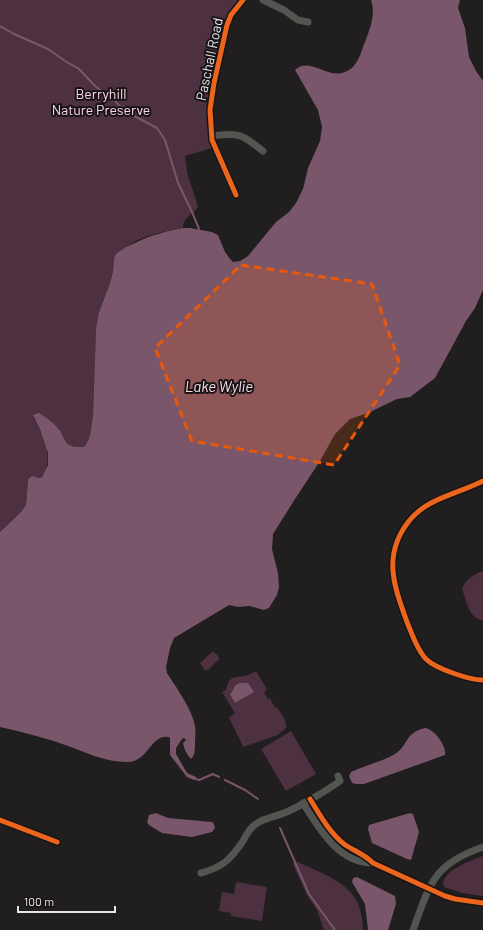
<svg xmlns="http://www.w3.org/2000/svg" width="483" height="930" font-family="Barlow,sans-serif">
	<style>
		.green { fill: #4e3141 }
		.water { fill: #79566a }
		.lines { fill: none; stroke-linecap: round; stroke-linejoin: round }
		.stream { stroke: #79566a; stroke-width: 2 }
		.minor { stroke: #535551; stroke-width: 7 }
		.cycleway-casing { stroke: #181416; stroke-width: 8 }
		.cycleway { stroke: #eb651d; stroke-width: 5 }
		.marked { fill: #e8590c; fill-opacity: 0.2; stroke: #e8590c; stroke-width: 3; stroke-dasharray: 8 5; stroke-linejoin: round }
		.labels { text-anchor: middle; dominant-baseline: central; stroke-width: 4; stroke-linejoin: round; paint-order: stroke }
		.street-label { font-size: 14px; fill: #e8e5e7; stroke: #181416 }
		.park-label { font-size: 14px; fill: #fed5eb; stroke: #181416 }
		.water-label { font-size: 15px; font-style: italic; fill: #f7dcea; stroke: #181416 }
	</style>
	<rect width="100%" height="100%" fill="#201e1f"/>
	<g class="green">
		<path d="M0,0H241L235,7L212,83V148L185,156L187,172L198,207C192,216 183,217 183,228C165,231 140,236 126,247C121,251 118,255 114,258L113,272L109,286L99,312L96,328L93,416L90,435L88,441L84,447H74L69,445L64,439L61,433L33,417C43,435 55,458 42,477L28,479L26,505L21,512L0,532Z"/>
		<path d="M483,571V620C469,620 466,599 462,589C466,579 473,575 483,571Z"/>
		<path d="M212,652H214L219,657V659L208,670H205L200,663Z"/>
		<path d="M256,671L267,689L264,693L268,699L270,698L275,708L277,707C281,714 287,720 286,728L278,735L243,747L241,742L229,718L235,713L222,692L226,690C229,673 237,679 248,675C251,674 254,672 256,671Z"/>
		<path d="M291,731L316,774L286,791L261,749Z"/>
		<path d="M483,856V896L462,893L444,887C438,872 472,860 483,856Z"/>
		<path d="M295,862H298C332,878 363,886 363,930H324L317,910L307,895L293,864Z"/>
		<path d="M236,882L267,887L262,921L231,916V913L219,911L222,892L234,894Z"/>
	</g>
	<g class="water">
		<path d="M371,0H460L458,8L465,28L469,57L476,71L483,81V290L475,308L466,321L435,378L410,397L397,399L368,413L350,419L335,434L320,461L295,499L273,534L272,549L278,573L279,587L277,595L269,608L264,610L249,606L238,607L229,605L174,638L170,648L166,667L167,673C176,687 192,709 195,726C196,732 195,738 195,744C195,750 195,755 191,759C187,755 184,749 183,743L186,740L184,738L182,739L176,748V754L187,773L196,777V779L194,780L187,777L170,755V738L169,737C150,734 149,762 127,762C105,762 88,753 68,746C46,738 23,732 0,727V532L21,512L26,505L28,479L32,476L39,478L42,477L48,465V453L41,432L33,415L39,413C47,418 54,423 60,431C63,435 64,441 68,444C73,448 78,447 84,447L88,441L90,435L93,416L96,328L99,312L109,286L113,272L114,258L116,254L126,247L148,237L168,231L183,228H190L212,232L218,235L225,252L231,260L233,262L240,261L248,256L276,222L289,212L296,203L303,189L308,168L320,141L322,127L318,110L295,70C308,57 326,77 342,73C358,69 360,54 365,42C370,29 376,14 371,0Z"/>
		<path d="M240,683H248L254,692L235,703L230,694C235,691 232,685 240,683Z"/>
		<path d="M425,728C434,729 447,746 445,755L364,784H356L352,783L349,776L351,772C365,765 382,762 395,754C409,745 404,733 425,728Z"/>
		<path d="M156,813L168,818L212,822L214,824L215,828L212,832L192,837L162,833L149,825L147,822L149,815Z"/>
		<path d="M410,813L413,814L419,832L411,860L407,859L372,843L368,829L369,825Z"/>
		<path d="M357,877L395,896L396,904L388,930H368L365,904L352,882L353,878Z"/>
	</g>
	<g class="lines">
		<g class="stream">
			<path d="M0,26L14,34L48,49L65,61L79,69L96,87L111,97L125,111L157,128L165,140L178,183L192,212L199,229"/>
			<path d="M196,779L199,780L213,774L219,777"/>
			<path d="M225,780L245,790L258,799"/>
			<path d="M280,828L309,894L335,930"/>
		</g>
		<g class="minor">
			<path d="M263,0L284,10L298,20L308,22"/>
			<path d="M212,136C238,132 242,134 263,151"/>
			<path d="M236,195L212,140L210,110L214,83L227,25L231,15L243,0"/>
			<path d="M483,481C458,494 427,498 409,521C382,555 394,586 407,622C412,634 417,650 426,659C436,669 470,680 483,680"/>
			<path d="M310,799C320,815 329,832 344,844C354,851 364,854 373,863L445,896L455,899L483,903"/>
			<path d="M303,803C319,828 338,863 373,863"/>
			<path d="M0,820L57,842"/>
			<path d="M201,873C223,867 230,860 243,841C246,835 250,828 256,824C264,818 275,817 284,813C301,806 326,791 340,781L338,776"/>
			<path d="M413,930C430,884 433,864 483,847"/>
		</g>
		<defs>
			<g id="cycleway">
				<path d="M236,195L212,140L210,110L214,83L227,25L231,15L243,0"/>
				<path d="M483,481C458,494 427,498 409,521C382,555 394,586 407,622C412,634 417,650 426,659C436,669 470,680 483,680"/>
				<path d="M310,799C320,815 329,832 344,844C354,851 364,854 373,863L445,896L455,899L483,903"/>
				<path d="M0,820L57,842"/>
			</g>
		</defs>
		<use href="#cycleway" class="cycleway-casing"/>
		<use href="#cycleway" class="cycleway"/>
	</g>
	<path class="marked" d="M241,265L372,284L400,365L334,465L192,441L155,348Z"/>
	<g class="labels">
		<g class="street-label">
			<text transform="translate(209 59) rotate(-78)">Paschall Road</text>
		</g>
		<g class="park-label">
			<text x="101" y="93">Berryhill<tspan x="101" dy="16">Nature Preserve</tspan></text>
		</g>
		<g class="water-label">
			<text x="219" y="386">Lake Wylie</text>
		</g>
	</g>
	<path d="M18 906v6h97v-6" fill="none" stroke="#e8e5e7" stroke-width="2"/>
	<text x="24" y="906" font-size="12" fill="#e8e5e7" stroke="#181416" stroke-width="3" paint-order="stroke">100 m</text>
</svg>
